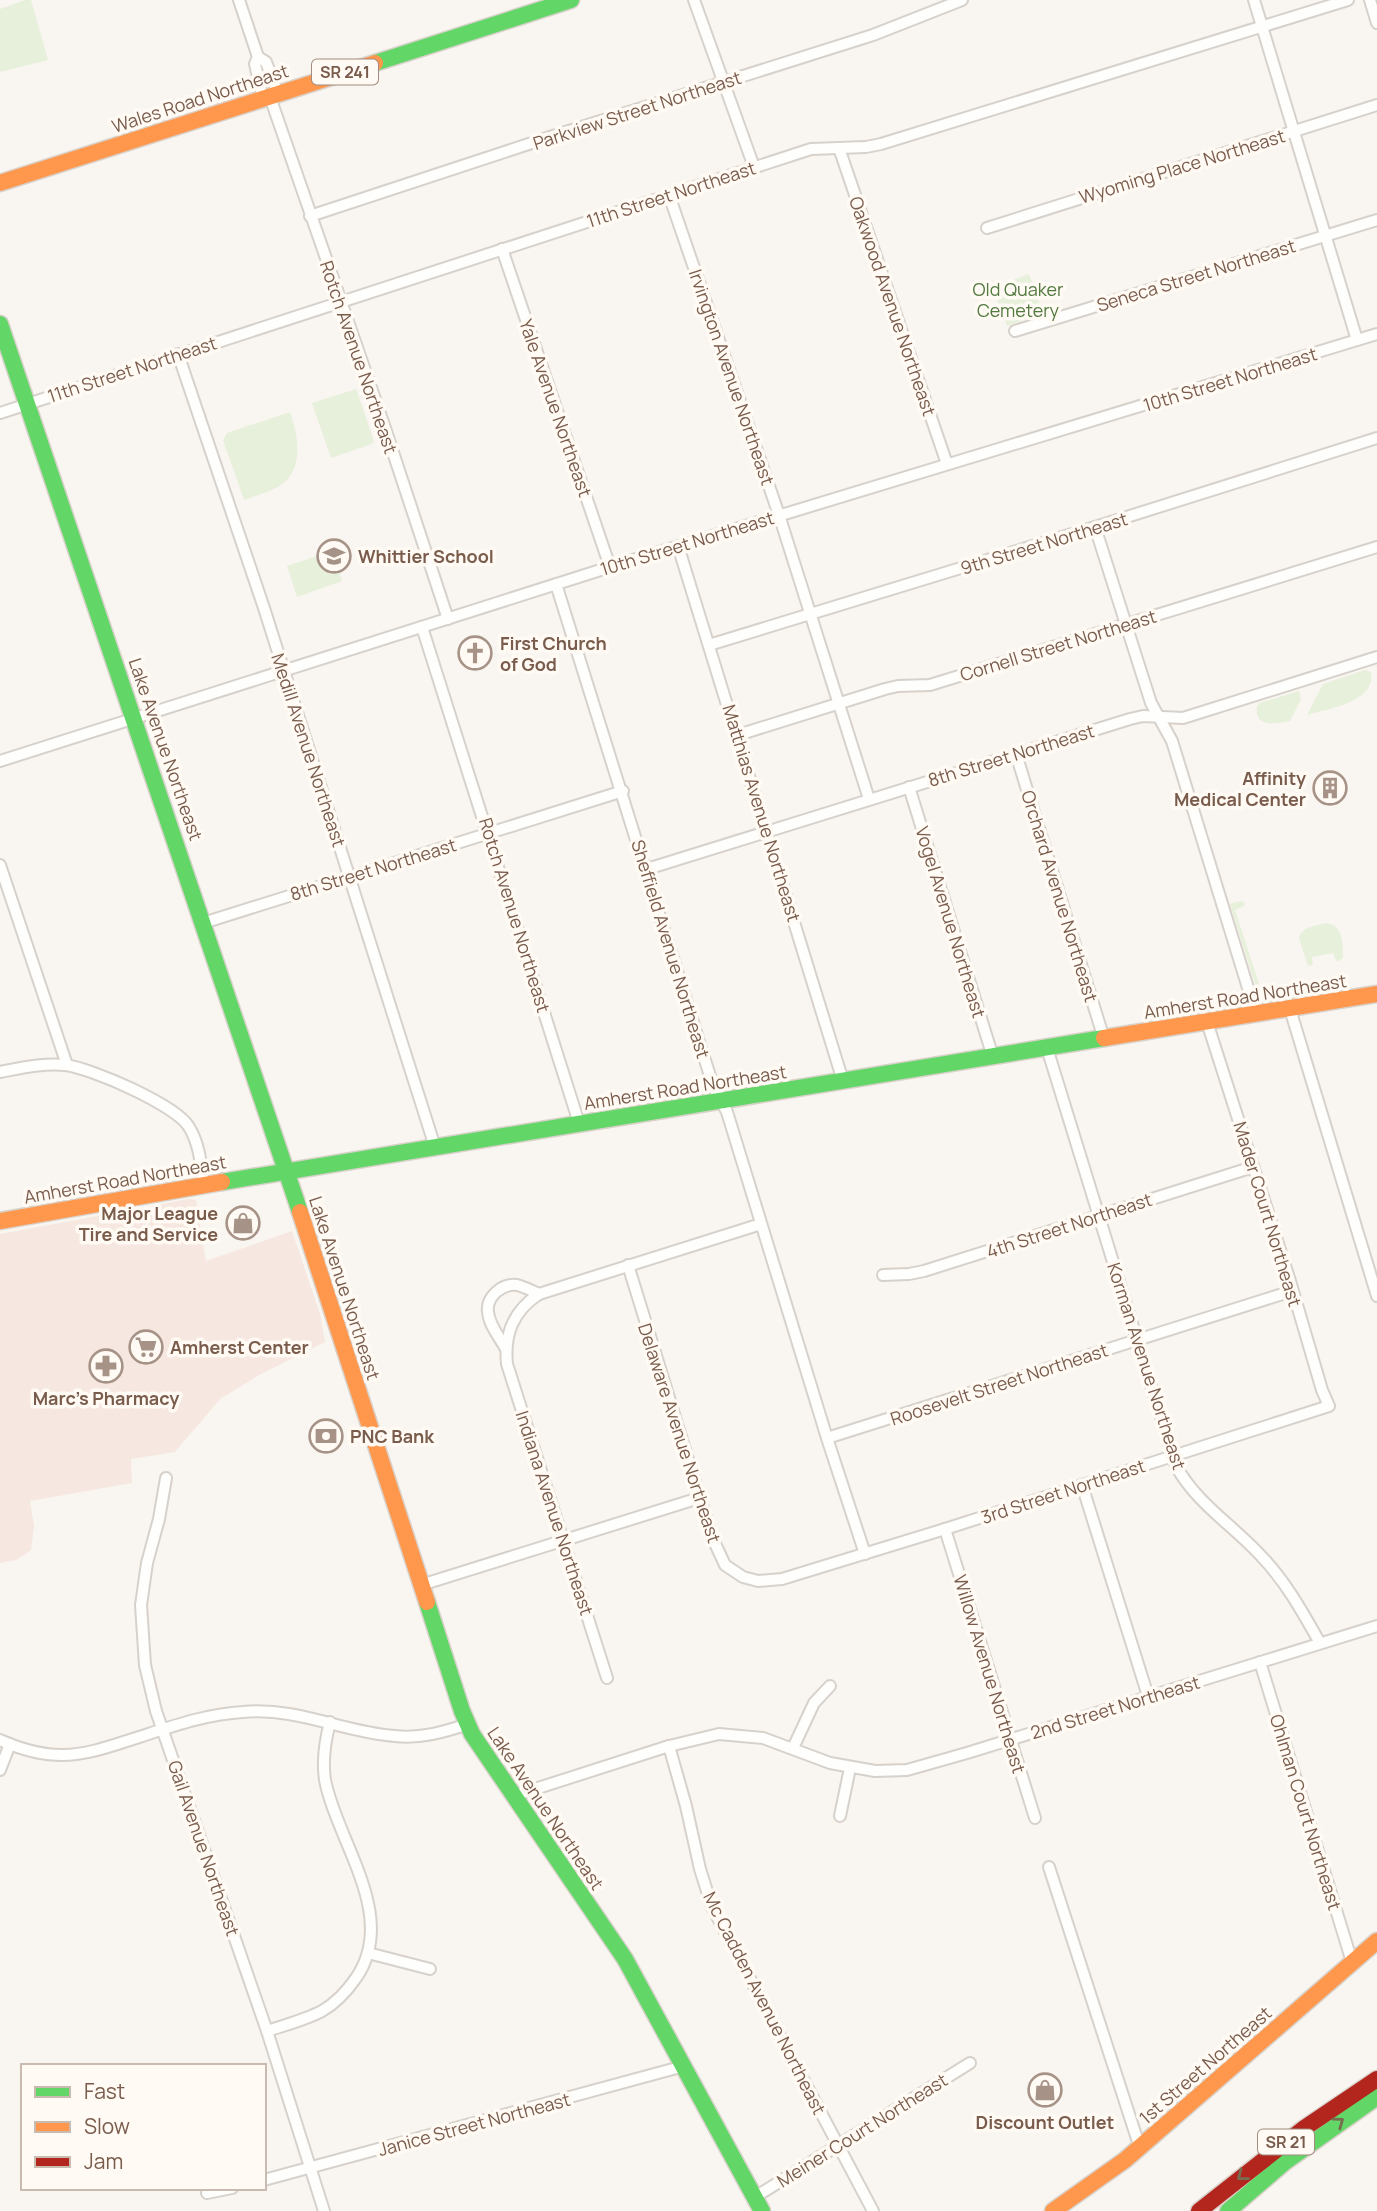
<svg xmlns="http://www.w3.org/2000/svg" width="1377" height="2211" font-family="Manrope,sans-serif">
<style>
.commercial{fill:#f6e8e1}
.green{fill:#e7f0db}
.lines{fill:none;stroke-linecap:round;stroke-linejoin:round}
.street-casing{stroke:#d7d1cb;stroke-width:14}
.fast-casing{stroke:#d9d2cb;stroke-width:19}
.slow-casing{stroke:#d9d2cb;stroke-width:19}
.jam-casing{stroke:#d9d2cb;stroke-width:19}
.street{stroke:#fefefd;stroke-width:10}
.fast{stroke:#63d668;stroke-width:16}
.slow{stroke:#ff974d;stroke-width:16}
.jam{stroke:#b3261e;stroke-width:16}
.oneway{stroke:#776e51}
.labels{text-anchor:middle;dominant-baseline:central;stroke-width:7;stroke-linejoin:round;paint-order:stroke}
.shield{fill:#fffaf3;stroke:#a28b7f;stroke-width:2}
.shield-label{font-size:16px;font-weight:bold;fill:#7a5c4d}
.street-label{font-size:18px;fill:#7a5c4d;stroke:#fffaf3}
.park-label{font-size:18px;fill:#537a41;stroke:#fffaf3}
.poi-label{font-size:18px;font-weight:bold;fill:#7a5c4d;stroke:#fffaf3;text-anchor:start}
</style>
<rect width="100%" height="100%" fill="#f9f5f0"/>
<path class="commercial" d="M189 1199 196 1200 206 1261 292 1231 320 1314 325 1342 261 1374 220 1399 175 1452 131 1459 132 1483 30 1501 34 1526 31 1550 16 1560 0 1563V1234Z"/>
<g class="green">
<path d="M25 0H31L48 60 0 72V9Z"/>
<path d="M1029 274 1043 313 1007 326 993 287Z"/>
<path d="M356 389 374 441 372 444 331 458 312 403Z"/>
<path d="M290 412C299 438 305 473 276 488 266 493 254 496 244 500L223 440 227 433Z"/>
<path d="M332 551 342 581 297 597 287 566Z"/>
<path d="M1365 670 1371 672C1377 702 1327 709 1307 715L1323 684Z"/>
<path d="M1299 691 1301 699 1290 721C1275 724 1254 728 1257 706L1260 703Z"/>
<path d="M1241 901 1245 903 1244 906 1235 910 1262 993 1293 990 1292 982 1296 979 1300 982 1303 992 1301 997 1261 1003 1230 904Z"/>
<path d="M1325 923C1343 924 1343 943 1343 958L1337 962 1333 953 1312 957 1313 965 1308 966 1299 938C1301 927 1316 926 1325 923Z"/>
</g>
<g class="lines">
<defs>
<g id="street">
<path d="M239 0 258 57 255 64 263 99"/>
<path d="M694 0 754 167"/>
<path d="M1254 0 1357 340"/>
<path d="M1370 0 1377 23"/>
<path d="M258 57 266 62 278 94"/>
<path d="M270 97 386 431 448 619"/>
<path d="M839 148 947 464"/>
<path d="M669 195 779 515 869 799"/>
<path d="M310 216 550 137 873 35 962 0"/>
<path d="M987 228 1377 105"/>
<path d="M502 249 610 567"/>
<path d="M1015 331 1377 220"/>
<path d="M178 354 264 608 435 1147"/>
<path d="M0 413 811 149 866 147 881 144 1348 0"/>
<path d="M1095 527 1151 703 1172 741 1256 1014"/>
<path d="M678 546 843 1081"/>
<path d="M556 584 702 1051 714 1088 727 1112 827 1438 865 1554"/>
<path d="M422 627 579 1123"/>
<path d="M709 645 1095 527 1377 438"/>
<path d="M738 735 885 689 898 686 930 685 1377 547"/>
<path d="M1016 754 1104 1039"/>
<path d="M0 761 610 567 1377 334"/>
<path d="M909 787 993 1057"/>
<path d="M0 865 67 1065"/>
<path d="M647 869 1130 719 1143 716 1183 718 1377 657"/>
<path d="M203 923 623 791"/>
<path d="M1290 1009 1377 1296"/>
<path d="M1047 1048 1176 1466C1197 1504 1234 1526 1262 1557 1286 1582 1303 1613 1320 1643"/>
<path d="M0 1072C21 1068 43 1063 65 1065 91 1068 176 1105 189 1127 200 1145 201 1166 204 1185"/>
<path d="M628 1265 712 1537 725 1565 743 1577 758 1581 782 1579 945 1529 1329 1406 1322 1390 1290 1281 1207 1022"/>
<path d="M883 1275 909 1274 924 1271 1253 1167"/>
<path d="M539 1294C513 1311 504 1334 507 1364L607 1678"/>
<path d="M506 1349C500 1338 489 1325 488 1312 486 1297 502 1283 517 1285 525 1287 532 1291 539 1294L761 1224"/>
<path d="M827 1438 1292 1291"/>
<path d="M166 1478 159 1519 147 1563 141 1605 145 1665 156 1711 267 2031 324 2211"/>
<path d="M1082 1485 1148 1696"/>
<path d="M945 1529 1035 1818"/>
<path d="M421 1585 699 1498"/>
<path d="M1260 1662 1352 1962"/>
<path d="M0 1740C20 1749 40 1755 62 1755 88 1755 114 1745 139 1737 173 1726 207 1714 243 1712 299 1707 341 1732 395 1736 420 1739 444 1732 468 1724"/>
<path d="M669 1746 686 1806 700 1869 712 1907 873 2211"/>
<path d="M793 1748 814 1703 830 1686"/>
<path d="M0 1770 10 1744"/>
<path d="M513 1796 669 1746 719 1734 763 1738 830 1763 875 1771 907 1770 967 1753 1377 1626"/>
<path d="M840 1816 850 1768"/>
<path d="M1049 1867 1140 2148"/>
<path d="M368 1953 430 1969"/>
<path d="M267 2031C285 2025 305 2020 322 2011 336 2003 347 1991 356 1978 399 1916 337 1842 325 1780 322 1760 325 1741 330 1722"/>
<path d="M264 2180 684 2066"/>
<path d="M207 2193 232 2188"/>
<path d="M755 2197 970 2063"/>
</g>
<g id="fast">
<path d="M375 63 571 0"/>
<path d="M0 324 300 1212"/>
<path d="M222 1182 1104 1038"/>
<path d="M427 1602 462 1711 472 1734 625 1959 762 2211"/>
<path d="M1228 2211 1285 2162 1377 2097"/>
</g>
<g id="slow">
<path d="M0 183 375 63"/>
<path d="M1104 1038 1377 994"/>
<path d="M300 1212 427 1602"/>
<path d="M0 1221 222 1182"/>
<path d="M1053 2211 1125 2160 1377 1941"/>
</g>
<path id="jam" d="M1199 2211 1303 2129 1377 2079"/>
</defs>
<use href="#street" class="street-casing"/>
<use href="#fast" class="fast-casing"/>
<use href="#slow" class="slow-casing"/>
<use href="#jam" class="jam-casing"/>
<use href="#street" class="street"/>
<use href="#fast" class="fast"/>
<use href="#slow" class="slow"/>
<use href="#jam" class="jam"/>
</g>
<defs><path id="oneway-chevron" d="M-2-3.5L2.5 0L-2 3.5" fill="none" stroke-width="1.6" stroke-linecap="round" stroke-linejoin="round" transform="scale(1.75)"/></defs>
<g class="oneway">
<use href="#oneway-chevron" transform="translate(1339 2122) rotate(-36)"/>
<use href="#oneway-chevron" transform="translate(1242 2176) rotate(142)"/>
</g>
<defs>
<symbol id="school-ring" viewBox="-11 -11 22 22"><circle r="9.5" fill="#fffaf3" stroke="#a69286" stroke-width="1.5"/><path d="M0-5L7-2L0 1L-7-2ZM-4 1L0 2.5L4 1V4Q0 6-4 4Z" fill="#a69286"/></symbol>
<symbol id="church-ring" viewBox="-11 -11 22 22"><circle r="9.5" fill="#fffaf3" stroke="#a69286" stroke-width="1.5"/><path d="M-1.2-6h2.4v3.5h3.3v2.4h-3.3V6h-2.4V-.1h-3.3v-2.4h3.3Z" fill="#a69286"/></symbol>
<symbol id="building-ring" viewBox="-11 -11 22 22"><circle r="9.5" fill="#fffaf3" stroke="#a69286" stroke-width="1.5"/><path d="M-4-6H4V6H1V3H-1V6H-4ZM-2.5-4.3h1.7v1.8h-1.7ZM.8-4.3h1.7v1.8H.8ZM-2.5-1h1.7V.8h-1.7ZM.8-1h1.7V.8H.8Z" fill="#a69286"/></symbol>
<symbol id="shop-ring" viewBox="-11 -11 22 22"><circle r="9.5" fill="#fffaf3" stroke="#a69286" stroke-width="1.5"/><path d="M-5-2.5h2.3a2.7 3.5 0 0 1 5.4 0H5L5.5 6h-11ZM-1.5-2.5h3a1.5 2.3 0 0 0-3 0Z" fill="#a69286"/></symbol>
<symbol id="supermarket-ring" viewBox="-11 -11 22 22"><circle r="9.5" fill="#fffaf3" stroke="#a69286" stroke-width="1.5"/><path d="M-6-5.5h2.5l.6 2H6L4.5 2H-2.5L-4.4-4H-6ZM-1.5 3.2a1.3 1.3 0 1 0 .1 0ZM3 3.2a1.3 1.3 0 1 0 .1 0Z" fill="#a69286"/></symbol>
<symbol id="pharmacy-ring" viewBox="-11 -11 22 22"><circle r="9.5" fill="#fffaf3" stroke="#a69286" stroke-width="1.5"/><path d="M-2-6h4v4h4v4h-4v4h-4v-4h-4v-4h4Z" fill="#a69286"/></symbol>
<symbol id="bank-ring" viewBox="-11 -11 22 22"><circle r="9.5" fill="#fffaf3" stroke="#a69286" stroke-width="1.5"/><path d="M-6-4H6V4H-6ZM0-2.3a2.3 2.3 0 1 0 0 4.6a2.3 2.3 0 1 0 0-4.6Z" fill="#a69286"/></symbol>
</defs>
<g fill-rule="evenodd">
<use href="#school-ring" x="315" y="537" width="38" height="38"/>
<use href="#church-ring" x="456" y="634" width="38" height="38"/>
<use href="#building-ring" x="1311" y="769" width="38" height="38"/>
<use href="#shop-ring" x="224" y="1204" width="38" height="38"/>
<use href="#supermarket-ring" x="127" y="1328" width="38" height="38"/>
<use href="#pharmacy-ring" x="87" y="1347" width="38" height="38"/>
<use href="#bank-ring" x="307" y="1417" width="38" height="38"/>
<use href="#shop-ring" x="1026" y="2071" width="38" height="38"/>
</g>
<g class="labels">
<g class="shield">
<rect x="312" y="59.5" width="66" height="25" rx="5"/>
<rect x="1258" y="2129.5" width="56" height="25" rx="5"/>
</g>
<g class="shield-label">
<text x="345" y="72">SR 241</text>
<text x="1286" y="2142">SR 21</text>
</g>
<g class="street-label">
<text transform="translate(200 98) rotate(-18)">Wales Road Northeast</text>
<text transform="translate(637 110) rotate(-18)">Parkview Street Northeast</text>
<text transform="translate(1182 166) rotate(-17)">Wyoming Place Northeast</text>
<text transform="translate(671 194) rotate(-18)">11th Street Northeast</text>
<text transform="translate(1196 275) rotate(-17)">Seneca Street Northeast</text>
<text transform="translate(893 306) rotate(71)">Oakwood Avenue Northeast</text>
<text transform="translate(359 357) rotate(71)">Rotch Avenue Northeast</text>
<text transform="translate(132 369) rotate(-18)">11th Street Northeast</text>
<text transform="translate(732 377) rotate(71)">Irvington Avenue Northeast</text>
<text transform="translate(1230 379) rotate(-17)">10th Street Northeast</text>
<text transform="translate(556 408) rotate(71)">Yale Avenue Northeast</text>
<text transform="translate(687 543) rotate(-17)">10th Street Northeast</text>
<text transform="translate(1044 543) rotate(-17)">9th Street Northeast</text>
<text transform="translate(1058 645) rotate(-17)">Cornell Street Northeast</text>
<text transform="translate(166 749) rotate(71)">Lake Avenue Northeast</text>
<text transform="translate(309 750) rotate(72)">Medill Avenue Northeast</text>
<text transform="translate(1011 755) rotate(-17)">8th Street Northeast</text>
<text transform="translate(762 813) rotate(73)">Matthias Avenue Northeast</text>
<text transform="translate(373 869) rotate(-17)">8th Street Northeast</text>
<text transform="translate(1060 896) rotate(73)">Orchard Avenue Northeast</text>
<text transform="translate(515 915) rotate(73)">Rotch Avenue Northeast</text>
<text transform="translate(951 922) rotate(73)">Vogel Avenue Northeast</text>
<text transform="translate(671 949) rotate(73)">Sheffield Avenue Northeast</text>
<text transform="translate(1245 996) rotate(-9)">Amherst Road Northeast</text>
<text transform="translate(685 1087) rotate(-9)">Amherst Road Northeast</text>
<text transform="translate(125 1179) rotate(-10)">Amherst Road Northeast</text>
<text transform="translate(1268 1214) rotate(73)">Mader Court Northeast</text>
<text transform="translate(1069 1225) rotate(-18)">4th Street Northeast</text>
<text transform="translate(345 1288) rotate(72)">Lake Avenue Northeast</text>
<text transform="translate(1147 1366) rotate(72)">Korman Avenue Northeast</text>
<text transform="translate(999 1384) rotate(-18)">Roosevelt Street Northeast</text>
<text transform="translate(680 1433) rotate(72)">Delaware Avenue Northeast</text>
<text transform="translate(1063 1491) rotate(-18)">3rd Street Northeast</text>
<text transform="translate(555 1513) rotate(72)">Indiana Avenue Northeast</text>
<text transform="translate(990 1674) rotate(73)">Willow Avenue Northeast</text>
<text transform="translate(1115 1707) rotate(-17)">2nd Street Northeast</text>
<text transform="translate(546 1808) rotate(56)">Lake Avenue Northeast</text>
<text transform="translate(1306 1812) rotate(73)">Ohlman Court Northeast</text>
<text transform="translate(204 1848) rotate(71)">Gail Avenue Northeast</text>
<text transform="translate(765 2003) rotate(63)">Mc Cadden Avenue Northeast</text>
<text transform="translate(1205 2065) rotate(-41)">1st Street Northeast</text>
<text transform="translate(474 2124) rotate(-15)">Janice Street Northeast</text>
<text transform="translate(862 2130) rotate(-32)">Meiner Court Northeast</text>
</g>
<g class="park-label">
<text x="1018" y="289">Old Quaker<tspan x="1018" dy="21">Cemetery</tspan></text>
</g>
<g class="poi-label">
<text x="358" y="556">Whittier School</text>
<text x="500" y="643">First Church<tspan x="500" dy="21">of God</tspan></text>
<text x="1306" y="778" text-anchor="end">Affinity<tspan x="1306" dy="21">Medical Center</tspan></text>
<text x="218" y="1213" text-anchor="end">Major League<tspan x="218" dy="21">Tire and Service</tspan></text>
<text x="170" y="1347">Amherst Center</text>
<text x="106" y="1398" text-anchor="middle">Marc's Pharmacy</text>
<text x="350" y="1436">PNC Bank</text>
<text x="1045" y="2122" text-anchor="middle">Discount Outlet</text>
</g>
</g>
<rect x="21" y="2064" width="245" height="126" fill="#fffaf3" stroke="#cabbb1" stroke-width="2"/>
<rect x="35" y="2087" width="35" height="10" fill="#63d668" stroke="#cabbb1" stroke-width="2"/>
<text x="84" y="2099" font-size="21" fill="#7a5c4d">Fast</text>
<rect x="35" y="2122" width="35" height="10" fill="#ff974d" stroke="#cabbb1" stroke-width="2"/>
<text x="84" y="2134" font-size="21" fill="#7a5c4d">Slow</text>
<rect x="35" y="2157" width="35" height="10" fill="#b3261e" stroke="#cabbb1" stroke-width="2"/>
<text x="84" y="2169" font-size="21" fill="#7a5c4d">Jam</text>
</svg>
